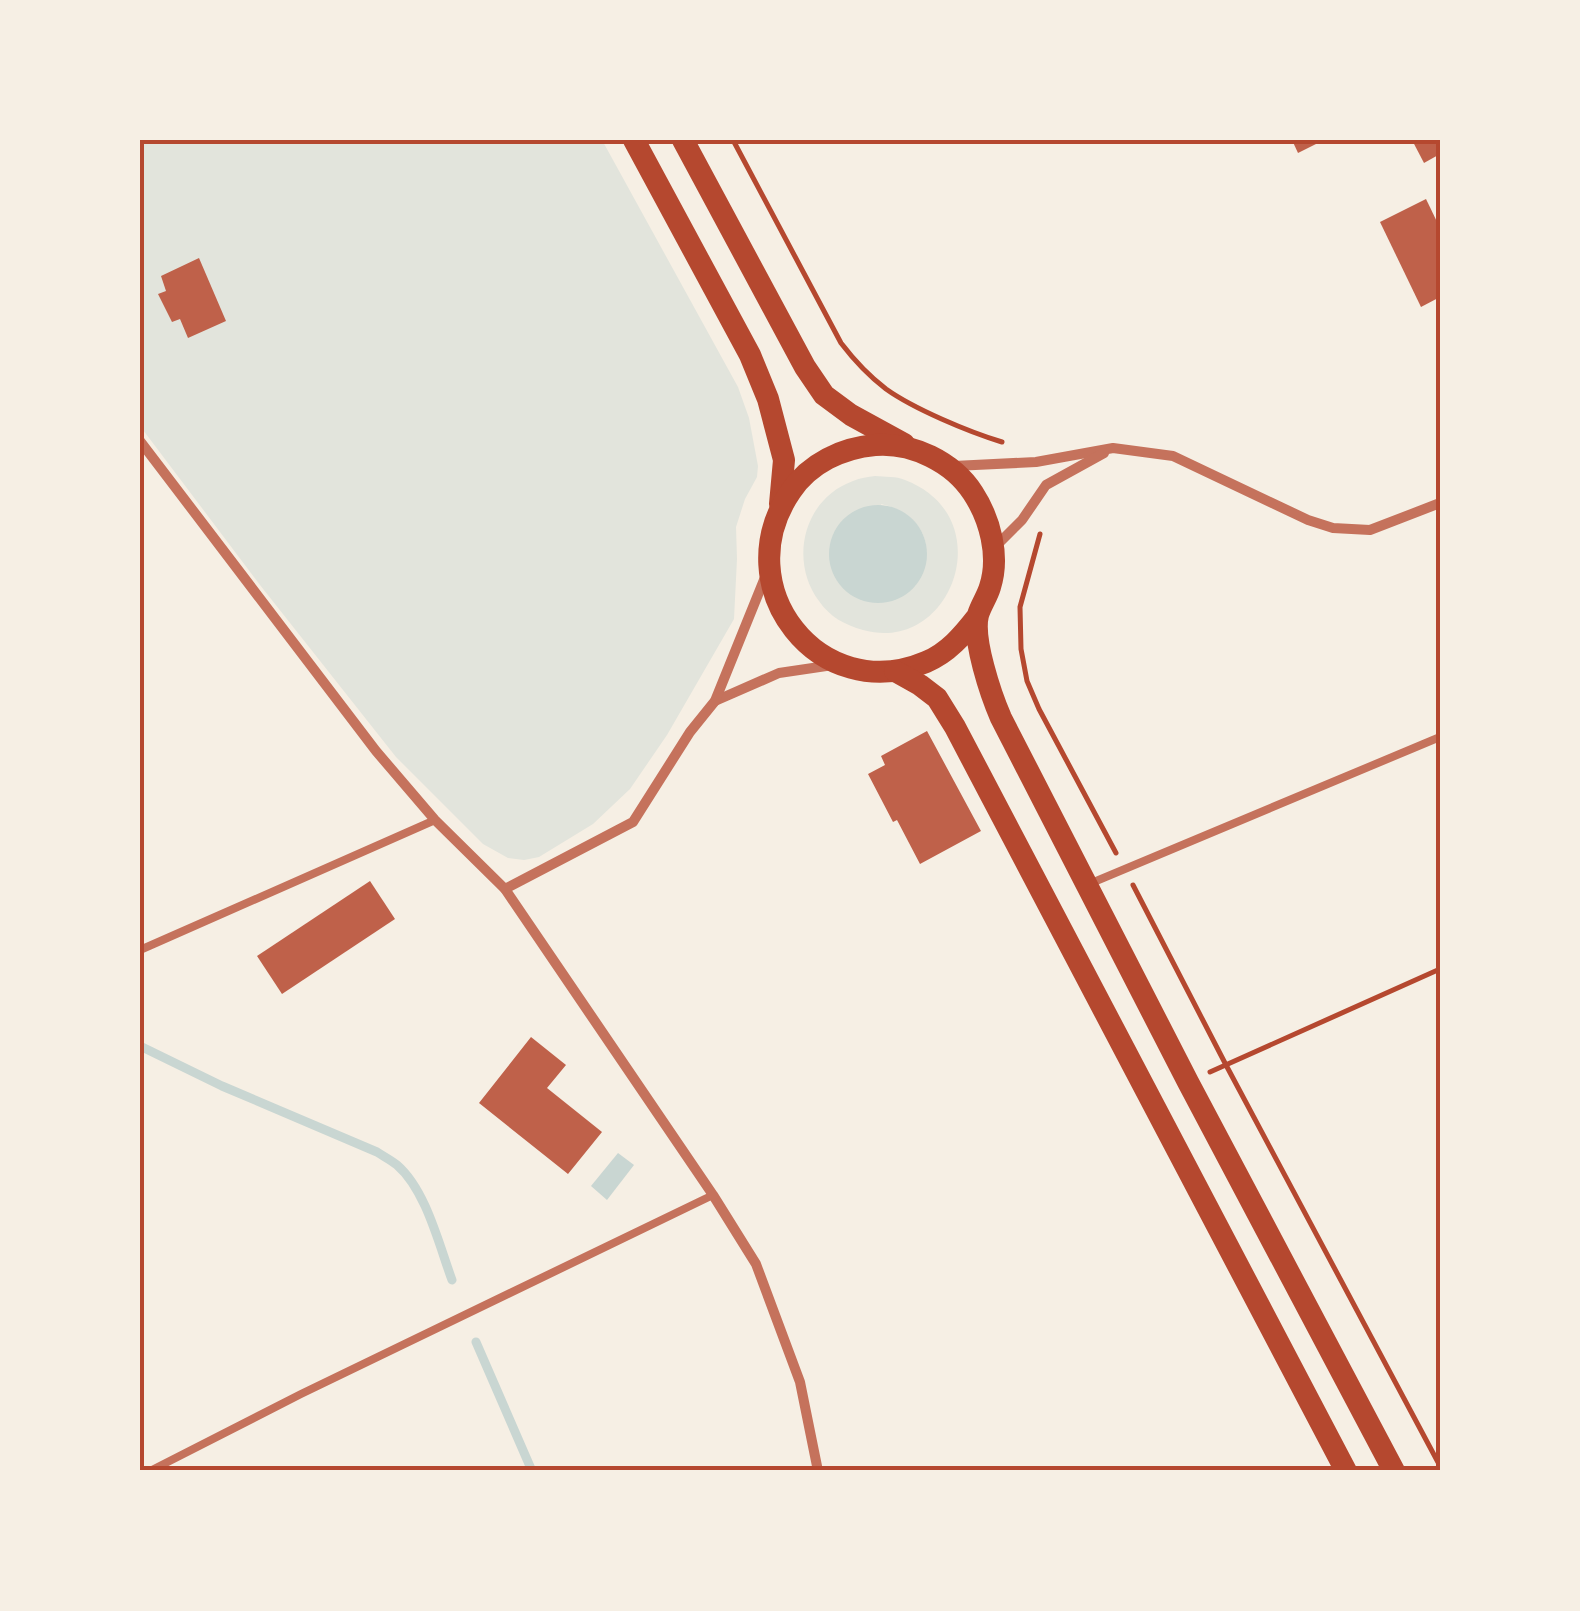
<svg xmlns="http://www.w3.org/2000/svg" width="1580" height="1611" font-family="Commissioner,sans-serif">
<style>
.green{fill:#e2e4dc;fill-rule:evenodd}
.water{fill:#c9d6d2}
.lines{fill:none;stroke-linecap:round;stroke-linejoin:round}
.stream{stroke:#c9d6d2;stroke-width:9}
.building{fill:#bf614a}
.path{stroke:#b5482f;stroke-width:5}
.service{stroke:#c5725c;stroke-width:8}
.minor{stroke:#c5725c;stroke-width:10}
.primary{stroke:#b5482f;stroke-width:22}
.neatline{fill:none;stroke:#b5482f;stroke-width:4}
</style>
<rect width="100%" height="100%" fill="#f6efe4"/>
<g class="green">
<path d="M140 140H602L738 387 749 418 758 466 757 477 745 499 736 527 737 559 734 619 667 735 630 789 593 824 539 857 524 860 508 858 483 844 396 757 260 585 140 426Z"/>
<path d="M875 476C885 477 896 476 905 480 1002 517 952 655 863 630 845 625 830 617 819 601 789 561 803 499 853 481 860 478 868 477 875 476ZM881 504C924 514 939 549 915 586Z"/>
</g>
<g class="water">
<circle cx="878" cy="554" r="49"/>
<path d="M618 1153 634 1165 607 1200 591 1186Z"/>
</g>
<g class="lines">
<g class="stream">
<path d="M140 1046 222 1086 377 1152C383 1156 391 1160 397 1165 426 1190 439 1245 452 1280"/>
<path d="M476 1342 532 1471"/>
</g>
</g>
<g class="building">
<path d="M1292 140H1324L1298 153Z"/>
<path d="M1412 140H1440V154L1424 163Z"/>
<path d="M1426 199 1440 228V297L1421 307 1380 222Z"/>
<path d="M199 258 226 321 188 338 180 319 172 322 158 294 166 291 161 276Z"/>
<path d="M927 731 981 831 920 864 897 820 893 822 868 774 885 765 881 756Z"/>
<path d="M370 881 395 919 282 994 257 956Z"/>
<path d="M531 1037 566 1065 547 1088 602 1132 568 1174 479 1103Z"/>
</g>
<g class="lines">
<g class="path">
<path d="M733 140 841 343C854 360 869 376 886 389 914 409 969 432 1002 442"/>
<path d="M1040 534 1020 607 1021 649 1027 681 1039 709 1116 853"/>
<path d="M1133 885 1226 1065 1440 1466"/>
<path d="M1210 1072 1440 969"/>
</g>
<g class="service">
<path d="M1089 884 1440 737"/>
<path d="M140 950 435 820"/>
<path d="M150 1471 301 1394 713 1195"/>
</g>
<g class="minor">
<path d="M140 441 376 751 435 820 505 889 713 1195 756 1264 800 1382 818 1471"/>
<path d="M954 466 1036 462 1113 448 1173 456 1308 520 1333 528 1370 530 1440 503"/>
<path d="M994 548 1022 520 1046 485 1104 453"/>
<path d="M715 701 779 673 833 665"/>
<path d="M505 889 633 822 690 732 715 701 766 575"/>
</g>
<g class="primary">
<path d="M634 140 750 355 768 399 784 460 780 504"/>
<path d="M683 140 805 367 824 395 851 415 904 444"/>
<path d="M977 617C963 635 948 653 926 662 820 707 725 587 791 491 810 463 842 448 875 445 912 442 953 462 973 493 990 519 1000 556 990 587 987 597 981 605 978 615 972 639 991 695 1001 718L1188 1082 1394 1471"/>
<path d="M895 671 920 685 937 698 955 727 1346 1471"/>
</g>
</g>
<rect width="1580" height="1611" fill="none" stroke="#f6efe4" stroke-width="285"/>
<rect x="142" y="142" width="1296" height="1326" class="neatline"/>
</svg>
